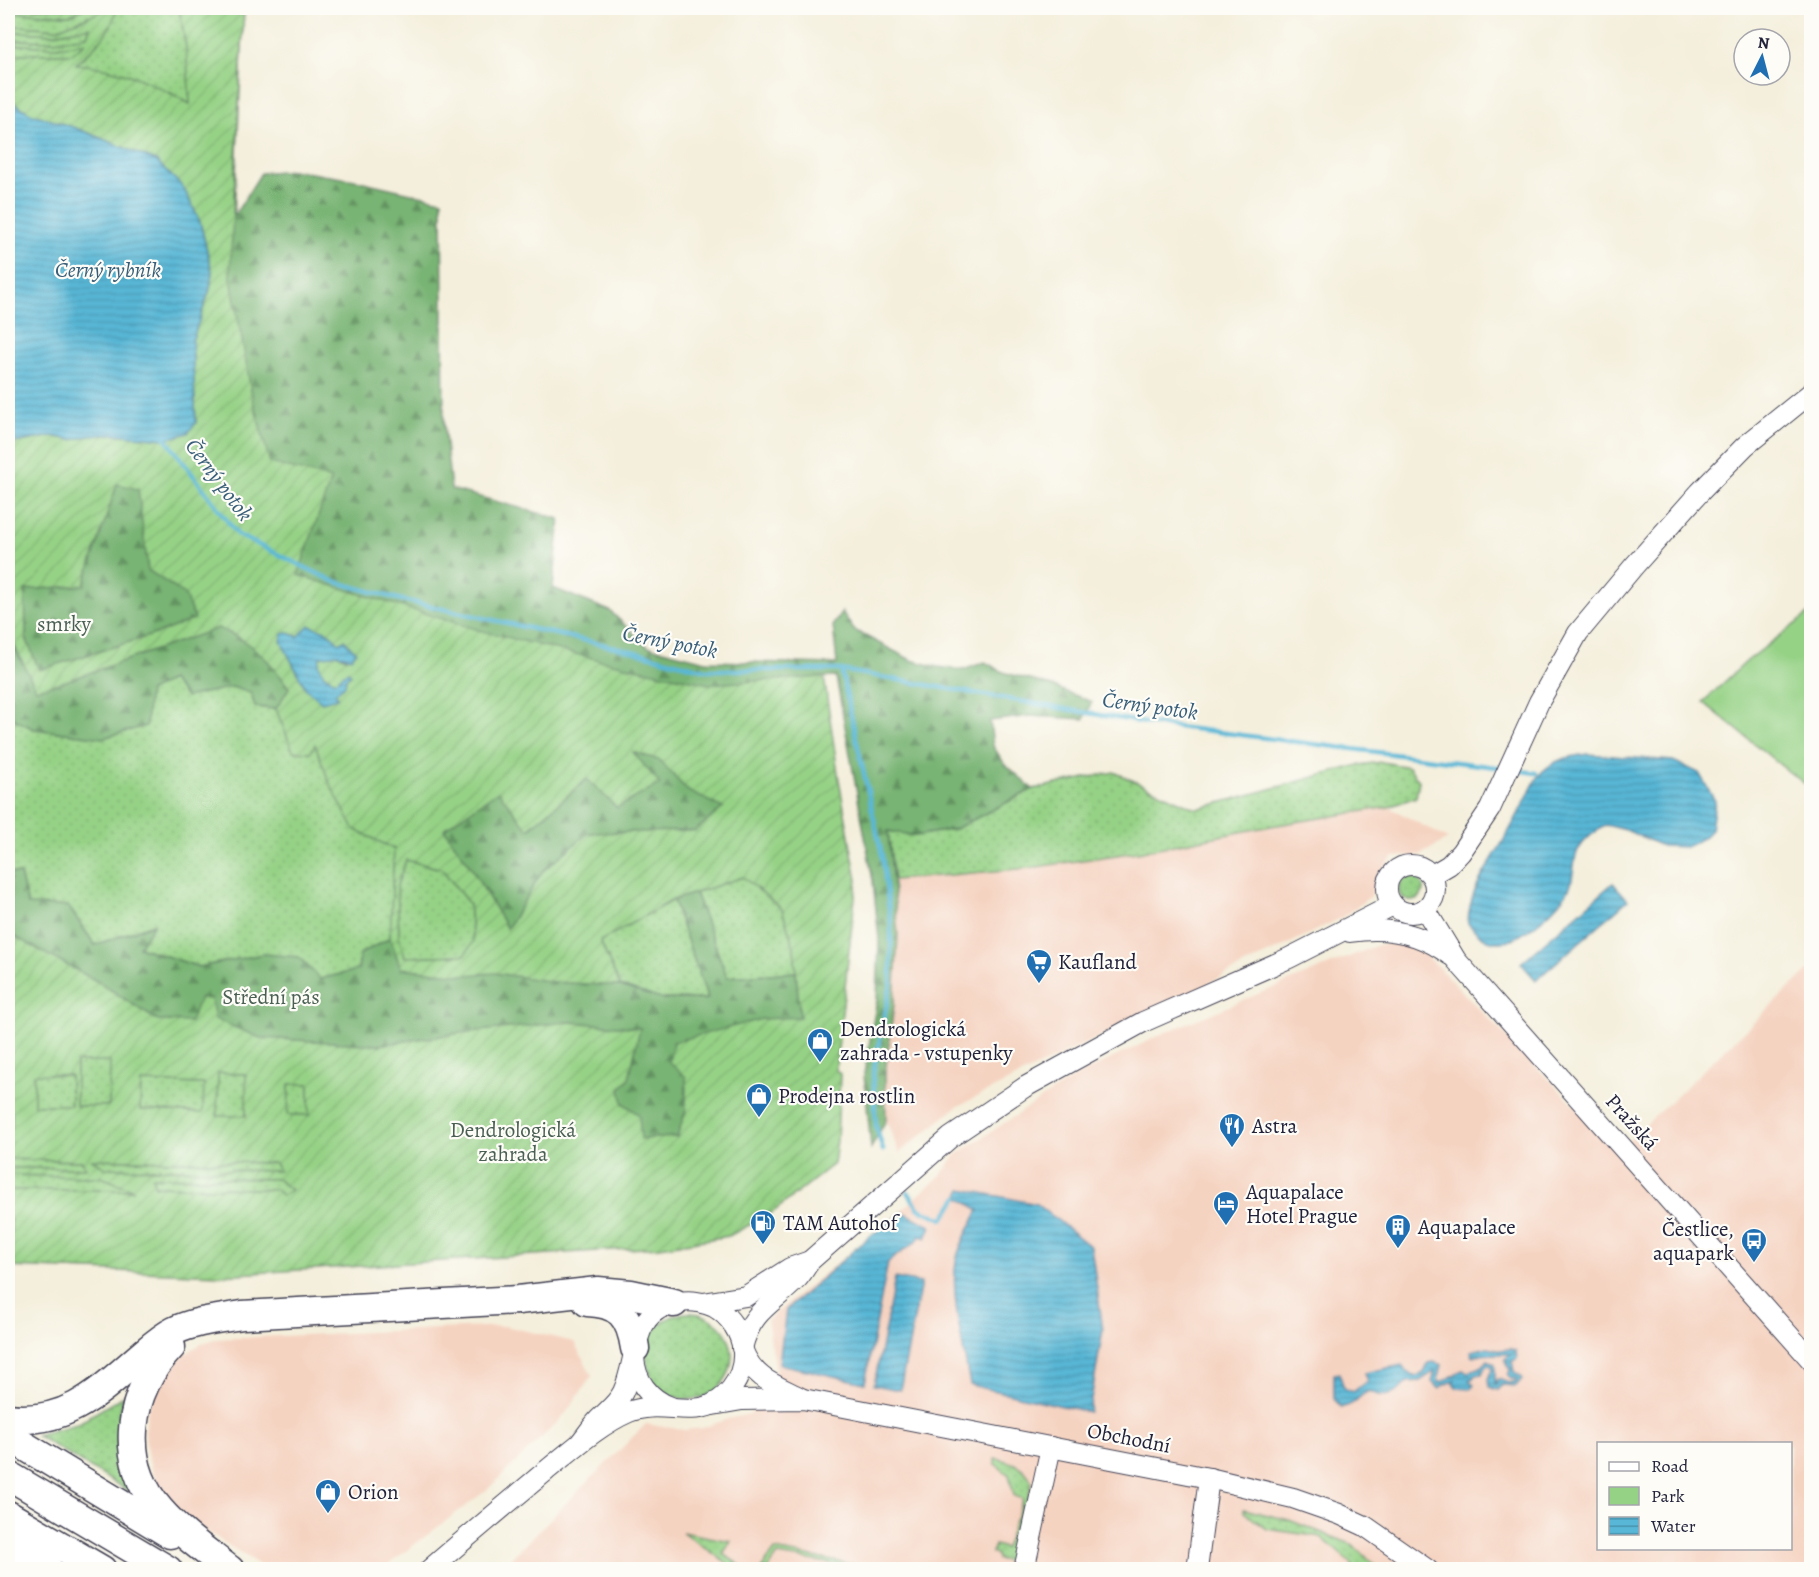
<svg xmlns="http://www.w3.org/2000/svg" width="1819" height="1577" font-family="Alegreya,serif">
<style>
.built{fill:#f5d3c1;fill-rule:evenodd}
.grass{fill:url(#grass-dots);stroke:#5c7a60;stroke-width:1.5}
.forest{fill:url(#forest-firs);stroke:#4d6b57;stroke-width:1.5}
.park{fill:#96d286;stroke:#5c7a60;stroke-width:1.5}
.garden{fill:url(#garden-furrows);stroke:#5c7a60;stroke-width:1.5;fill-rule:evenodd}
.water{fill:url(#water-rules);stroke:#3d6c88;stroke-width:1.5}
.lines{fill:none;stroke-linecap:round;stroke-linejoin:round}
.stream{stroke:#58b7d6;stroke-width:4.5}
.minor-casing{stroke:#424153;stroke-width:22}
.highway-casing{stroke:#424153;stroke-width:31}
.minor{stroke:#fff;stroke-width:20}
.highway{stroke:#fff;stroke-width:28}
.labels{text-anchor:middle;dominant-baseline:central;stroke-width:4.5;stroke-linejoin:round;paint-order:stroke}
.park-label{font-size:21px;fill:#4b6055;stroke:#fdfcf7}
.poi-label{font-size:21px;fill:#22223b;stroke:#fdfcf7;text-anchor:start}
.street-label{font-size:21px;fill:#22223b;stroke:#fdfcf7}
.water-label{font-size:22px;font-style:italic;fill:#385e79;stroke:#fdfcf7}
</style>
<defs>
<pattern id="grass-dots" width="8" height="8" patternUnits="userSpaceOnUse" patternTransform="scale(1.5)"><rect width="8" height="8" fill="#96d286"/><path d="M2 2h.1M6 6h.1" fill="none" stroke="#81b475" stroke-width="1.8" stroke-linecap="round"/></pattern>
<pattern id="forest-firs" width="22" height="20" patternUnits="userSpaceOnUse" patternTransform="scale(1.5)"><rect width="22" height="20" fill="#78b473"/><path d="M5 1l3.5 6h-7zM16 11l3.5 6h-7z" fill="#629260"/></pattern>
<pattern id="garden-furrows" width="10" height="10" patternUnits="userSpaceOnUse" patternTransform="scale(1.5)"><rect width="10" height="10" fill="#96d286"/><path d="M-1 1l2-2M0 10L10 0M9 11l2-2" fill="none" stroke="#81b475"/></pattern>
<pattern id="water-rules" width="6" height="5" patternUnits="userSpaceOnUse" patternTransform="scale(1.5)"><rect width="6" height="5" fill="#58b7d6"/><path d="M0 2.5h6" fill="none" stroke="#4894af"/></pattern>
</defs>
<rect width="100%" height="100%" fill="#fdfcf7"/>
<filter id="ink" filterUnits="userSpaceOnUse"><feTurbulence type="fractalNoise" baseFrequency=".0167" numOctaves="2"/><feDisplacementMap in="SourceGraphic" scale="12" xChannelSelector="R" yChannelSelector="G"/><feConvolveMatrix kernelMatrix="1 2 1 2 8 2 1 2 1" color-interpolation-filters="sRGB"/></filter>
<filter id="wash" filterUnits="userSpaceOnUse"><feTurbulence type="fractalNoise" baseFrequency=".008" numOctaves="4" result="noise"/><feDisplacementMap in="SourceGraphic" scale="24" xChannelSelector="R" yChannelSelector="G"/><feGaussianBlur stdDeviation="1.35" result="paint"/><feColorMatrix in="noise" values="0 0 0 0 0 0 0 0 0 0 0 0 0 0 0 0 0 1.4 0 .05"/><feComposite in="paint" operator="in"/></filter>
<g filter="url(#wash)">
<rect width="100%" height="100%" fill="#f4efdc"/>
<g class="built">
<path d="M1389 807 1448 839 1420 855 1393 857 1378 873 1371 896 1341 918 958 1106 899 1153 886 1120 885 1074 894 1005 898 934 894 880 1030 868Z"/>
<path d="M1412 941 1619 1150 1811 968V1569L499 1570 646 1424 685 1430 703 1428 728 1419 750 1414 776 1371 767 1320 901 1211 940 1176 956 1155 1075 1077 1164 1033 1378 945ZM1598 1444H1790V1548H1598Z"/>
<path d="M505 1326 574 1342 592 1376 563 1417 488 1489 382 1569H266L194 1523 178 1509 164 1493 153 1474 147 1453 145 1431 148 1409 168 1370 183 1355 203 1343 216 1339Z"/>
</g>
<g class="grass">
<path d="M85 8H104L103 11 56 29 8 25V12L70 15Z"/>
<path d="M117 8H179L186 47 191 105 171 93 76 64C95 48 110 32 117 8Z"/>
<path d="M90 27 87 36 55 41 8 40V31L52 34Z"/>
<path d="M86 43 72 54H8V44L56 47Z"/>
<path d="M171 680 186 697 232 687 251 693 255 707 276 709 293 751 315 743 330 784 354 829 394 849 390 938 360 954 358 970 320 979 263 954 199 967 139 947 153 924 95 945 68 906H28L20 874 8 873V716L34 729 149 691Z"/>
<path d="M1382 762 1409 767 1419 781 1416 797 1389 807 1271 826 1143 851 1030 868 894 880 888 831 915 836 955 829 1033 789 1114 772 1197 809 1359 765Z"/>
<path d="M406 860 442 869 469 904 473 942 465 955 405 957 399 936 397 885Z"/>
<circle cx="1411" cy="889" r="12"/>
<path d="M743 877 782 909 794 947 796 972 727 977 695 893Z"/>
<path d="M673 900 708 999H661L620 986 600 941Z"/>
<path d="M76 1061 110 1062 109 1106H76Z"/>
<path d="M218 1073 247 1074 246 1117 217 1116Z"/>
<path d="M34 1074 70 1075 71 1105H34Z"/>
<path d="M141 1082 204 1084 203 1113 140 1110Z"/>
<path d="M289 1083 309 1084V1115H288Z"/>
<path d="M8 1159 82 1161 87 1168H8Z"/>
<path d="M91 1159 275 1163 280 1171 105 1168Z"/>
<path d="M8 1175 101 1177 136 1190H8Z"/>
<path d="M152 1177 277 1179 291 1190 282 1196 277 1190 155 1186Z"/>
<circle cx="689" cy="1356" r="43"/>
<path d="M124 1396C113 1432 115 1457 130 1492L36 1435 77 1424Z"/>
<path d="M995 1458C1012 1462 1024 1465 1032 1482L1015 1553 1006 1561 997 1559 996 1554 992 1553 995 1545 1005 1548 1023 1499 1014 1496 1009 1475 995 1464Z"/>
<path d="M1244 1509 1289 1520 1351 1544 1381 1569H1350L1353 1565 1321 1537 1267 1529 1244 1512Z"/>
<path d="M682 1532 731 1541 723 1554 746 1569H736Z"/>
<path d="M775 1550 877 1569H862L778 1555 768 1569H761Z"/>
</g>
<g class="forest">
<path d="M244 8 234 216 261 173 292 170 355 180 442 200 444 425 451 489 560 519 553 588 610 611 647 646 706 661 837 664 833 625 842 612 854 630 911 660 938 667 963 670 985 662 1003 672 1051 686 1092 702 1084 719 1030 716 990 721 993 746 1004 763 1033 789 955 829 915 836 888 831 898 934 894 1005 885 1074 886 1120 871 1148 864 1074 877 1000 879 940 873 881 836 677 809 678 811 702 370 655 173 500 8 444 52 436 194 134Z"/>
<path d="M117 483 139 489 148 570 184 594 195 619 159 633 39 670 26 638 25 590 84 585Z"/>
<path d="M218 628C250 640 270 660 289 688L276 709 255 707 251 693 232 687 186 697 171 680 149 691 146 726 103 738 34 729 8 716V633L22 663 66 681Z"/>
<path d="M631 751 659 760 688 791 724 807 695 831 588 833 542 872 507 929 472 869 444 829 498 790 529 829 587 779Z"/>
<path d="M8 873 20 874 28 905 68 906 95 945 154 924 139 947 199 967 263 954 299 957 320 979 358 970 360 954 390 938 401 968 463 975 495 973 555 982 620 986 661 999H708L673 900 695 893 727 977 796 972 800 1018 762 1019 686 1077V1110L677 1137 640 1139 639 1115 623 1103 620 1089 629 1078 640 1028 569 1022 461 1033 379 1045 260 1038 214 1019 211 999 190 1022 158 1021 100 983 8 933Z"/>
</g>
<path class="park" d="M1811 612V788L1789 772 1703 702 1747 661Z"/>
<g class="garden">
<path d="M8 8H85L70 15 8 12Z"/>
<path d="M104 8H117C110 36 95 45 76 64 123 68 151 82 190 104L186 47 179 8H244L230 273 253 401 270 463 331 479 298 575 482 631 612 663 709 684 824 677 839 780 857 880 836 1066V1070L840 1074 837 1140 834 1164 773 1212 729 1236 660 1247 221 1275 9 1267 11 1220H8V1190H134L101 1177 8 1175V1168H86L82 1161 8 1159V1129H11L12 1113 8 1112V933L100 983 158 1021 190 1022 200 998 211 999 215 1019 260 1038 379 1045 461 1033 569 1022 640 1028 629 1078 620 1089 623 1103 639 1115 641 1139 677 1137 686 1110V1077L669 1062 673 1042 762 1019 800 1017 794 947 782 909 743 877 673 900 600 941 620 986 554 982 495 973 463 975 401 968 390 938 394 849 354 829 330 784 315 744 311 752 293 751 276 709 289 688C270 660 250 640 218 628L66 681 36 689 8 633V444L52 436 72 440 88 436 115 434 166 439 196 423 192 341 210 289 212 271 200 222 183 187 103 139 30 113 8 99V54H72L85 43 56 47 8 44V40L55 41 87 36 90 27 52 34 8 31V25L56 29 103 11ZM117 484 138 489 148 570 184 594 195 619 159 633 39 670 26 638 25 590 84 585ZM287 632 298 637 339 643 346 658 337 654 320 656 318 665 324 675 335 681 351 675 346 678 345 685 336 692 337 698 306 689 281 641ZM633 752 659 760 688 791 723 808 695 831 588 833 542 872 507 929 472 869 444 829 498 791 528 829 587 779 617 808 660 784ZM406 860 442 869 469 904 473 942 465 955 405 957 399 936 397 885ZM76 1062H110L109 1106H76ZM218 1073 246 1074V1116H217ZM34 1074 70 1075 71 1105H34ZM141 1082 204 1084 203 1113 140 1110ZM289 1084H309V1115H288ZM92 1159 275 1163 279 1171 105 1168ZM152 1177 277 1179 291 1190 282 1196 277 1190 155 1186Z"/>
</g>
<g class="water">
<path d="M8 99 30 113 76 128 156 161 183 187 200 222 212 271 210 289 192 341 196 423 188 433 166 439 115 434 88 436 72 440 52 436 8 444Z"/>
<path d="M309 625 328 632 339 643 344 640 356 652 351 658 337 654 320 657 319 665 324 675 335 681 348 671 351 674 346 678 345 685 336 692 337 698 322 702 306 689 281 641 283 634 287 632 298 637Z"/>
<path d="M1588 754 1673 761 1699 773 1715 801 1711 830 1703 838 1686 847 1662 846 1626 830 1606 825C1595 832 1585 838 1578 850 1573 860 1574 875 1570 886 1563 905 1519 943 1499 942 1485 942 1477 933 1468 923 1469 889 1489 866 1505 838 1517 818 1527 796 1538 776 1554 759 1566 757 1588 754Z"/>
<path d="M1613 883 1628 900 1536 980 1521 963Z"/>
<path d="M962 1189 1037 1204 1091 1247 1103 1330 1089 1412 970 1385C964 1349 950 1297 956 1261 960 1242 971 1226 979 1210L958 1197Z"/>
<path d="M903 1212 931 1226 926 1238 920 1236 917 1241 888 1262 865 1383 779 1364 786 1310 870 1236Z"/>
<path d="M895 1278 921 1283 900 1390 874 1385Z"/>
<path d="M1488 1347 1500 1350 1511 1349 1516 1351 1517 1359 1512 1361 1514 1372 1518 1374 1522 1379 1516 1386 1502 1385 1498 1390 1489 1387 1488 1379 1492 1369 1490 1364 1485 1367 1482 1374 1476 1375 1474 1378 1469 1380 1474 1384 1470 1389 1457 1388 1454 1384 1455 1380 1439 1388 1432 1382 1435 1371 1420 1381 1407 1382C1396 1395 1385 1400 1370 1391 1358 1394 1355 1407 1341 1407L1334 1399V1374L1339 1373 1344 1388 1353 1392 1367 1381 1364 1373 1402 1365 1406 1372 1416 1376 1424 1373 1428 1363 1433 1362 1442 1365 1438 1380 1440 1382C1449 1381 1455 1372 1463 1370L1469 1374 1470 1371 1479 1368 1488 1360 1495 1364V1385L1498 1379 1510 1383 1516 1381 1517 1379H1511L1508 1376 1510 1370 1505 1359 1511 1354C1497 1354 1486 1353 1472 1356L1471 1351Z"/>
</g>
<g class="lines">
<g class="stream">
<path d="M163 435 238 535 333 581 398 599 624 649 706 670H841L1146 723 1504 768"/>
<path d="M841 670 882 855 891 925V983L873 1074 876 1126 883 1150"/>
<path d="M1515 770 1536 773"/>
<path d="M908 1192 919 1209 943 1219 958 1197"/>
</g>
</g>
</g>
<g filter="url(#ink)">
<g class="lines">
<defs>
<g id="minor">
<circle cx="1411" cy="889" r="24"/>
<path d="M1432 875 1449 865 1461 852 1490 809 1539 702 1578 633 1634 566 1700 492 1745 446 1812 392"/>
<path d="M1425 909 1456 960 1812 1361"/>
<path d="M1350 932C1387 926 1420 932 1450 955"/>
<path d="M703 1303 746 1296 790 1268 807 1262"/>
<path d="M742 1348C752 1309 772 1305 797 1279 802 1274 806 1266 811 1260L951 1137 1025 1087 1143 1022 1289 958 1393 905"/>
<path d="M743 1351C754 1379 776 1385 801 1398"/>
<path d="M634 1357C635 1380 649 1399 671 1407"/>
<path d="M707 1406 742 1400 803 1399 1209 1478 1293 1498 1339 1514 1365 1526 1428 1570"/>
<path d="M429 1570C468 1536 508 1503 547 1470 572 1450 599 1425 629 1412 665 1397 702 1426 731 1389 739 1379 744 1365 743 1351 741 1333 730 1316 714 1307 703 1302 690 1300 679 1302 629 1310 639 1358 623 1392 617 1404 608 1410 599 1419 592 1426 586 1436 579 1444"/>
<path d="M1024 1570 1051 1447"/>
<path d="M1197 1570 1209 1478"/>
</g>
<g id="highway">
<path d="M587 1302C619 1303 630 1316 635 1348"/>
<path d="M171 1347C128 1391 117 1461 160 1510 180 1533 206 1551 230 1570"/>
<path d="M8 1418C65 1425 97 1394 137 1359 149 1349 160 1338 174 1331 195 1321 219 1319 242 1315L518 1300 598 1291 631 1294 674 1303"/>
<path d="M8 1436 170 1534"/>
<path d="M8 1475 168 1570"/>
<path d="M8 1515 102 1570"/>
<path d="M8 1544 49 1570"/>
</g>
</defs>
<use href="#minor" class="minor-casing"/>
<use href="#highway" class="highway-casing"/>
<use href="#minor" class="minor"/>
<use href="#highway" class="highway"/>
</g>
</g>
<defs>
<symbol id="supermarket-pin" viewBox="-11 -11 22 30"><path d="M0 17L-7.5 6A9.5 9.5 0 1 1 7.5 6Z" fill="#1f6fb2" stroke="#fdfcf7"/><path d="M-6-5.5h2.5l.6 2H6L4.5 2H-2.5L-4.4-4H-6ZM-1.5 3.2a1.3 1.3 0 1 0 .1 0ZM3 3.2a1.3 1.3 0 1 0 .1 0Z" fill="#fff"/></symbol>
<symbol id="shop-pin" viewBox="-11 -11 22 30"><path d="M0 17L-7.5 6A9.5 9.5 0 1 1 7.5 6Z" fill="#1f6fb2" stroke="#fdfcf7"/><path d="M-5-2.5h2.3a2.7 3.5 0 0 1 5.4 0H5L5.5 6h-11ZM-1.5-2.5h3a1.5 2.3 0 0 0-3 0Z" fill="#fff"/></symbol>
<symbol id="restaurant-pin" viewBox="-11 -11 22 30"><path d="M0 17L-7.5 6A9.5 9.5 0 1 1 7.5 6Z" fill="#1f6fb2" stroke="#fdfcf7"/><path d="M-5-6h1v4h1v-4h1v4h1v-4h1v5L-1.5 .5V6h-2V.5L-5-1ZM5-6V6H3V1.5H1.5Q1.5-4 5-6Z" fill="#fff"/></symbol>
<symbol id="hotel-pin" viewBox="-11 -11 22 30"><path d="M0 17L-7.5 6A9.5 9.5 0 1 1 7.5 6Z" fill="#1f6fb2" stroke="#fdfcf7"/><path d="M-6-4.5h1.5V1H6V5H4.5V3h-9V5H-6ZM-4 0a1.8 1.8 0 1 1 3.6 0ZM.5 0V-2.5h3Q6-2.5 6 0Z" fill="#fff"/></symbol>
<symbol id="fuel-pin" viewBox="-11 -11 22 30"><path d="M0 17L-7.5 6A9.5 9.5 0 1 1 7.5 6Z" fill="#1f6fb2" stroke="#fdfcf7"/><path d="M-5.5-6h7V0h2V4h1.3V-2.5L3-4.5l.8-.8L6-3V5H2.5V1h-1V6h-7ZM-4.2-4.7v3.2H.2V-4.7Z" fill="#fff"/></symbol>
<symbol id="building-pin" viewBox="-11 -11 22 30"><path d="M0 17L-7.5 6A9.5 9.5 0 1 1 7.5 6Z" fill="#1f6fb2" stroke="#fdfcf7"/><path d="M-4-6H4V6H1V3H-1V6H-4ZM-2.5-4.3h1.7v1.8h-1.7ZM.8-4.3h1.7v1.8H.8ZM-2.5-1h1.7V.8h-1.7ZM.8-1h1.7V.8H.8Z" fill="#fff"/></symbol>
<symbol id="bus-pin" viewBox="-11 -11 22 30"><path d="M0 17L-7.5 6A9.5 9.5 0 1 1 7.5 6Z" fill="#1f6fb2" stroke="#fdfcf7"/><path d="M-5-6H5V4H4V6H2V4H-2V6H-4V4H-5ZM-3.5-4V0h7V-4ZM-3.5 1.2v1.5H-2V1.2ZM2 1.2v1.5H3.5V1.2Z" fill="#fff"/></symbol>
</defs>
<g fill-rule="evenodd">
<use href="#supermarket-pin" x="1024" y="947" width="30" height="40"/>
<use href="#shop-pin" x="805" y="1026" width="30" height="40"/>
<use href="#shop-pin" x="744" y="1081" width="30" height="40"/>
<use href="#restaurant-pin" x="1217" y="1111" width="30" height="40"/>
<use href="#hotel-pin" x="1211" y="1189" width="30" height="40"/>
<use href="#fuel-pin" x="748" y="1208" width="30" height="40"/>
<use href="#building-pin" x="1383" y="1212" width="30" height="40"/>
<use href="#bus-pin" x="1739" y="1226" width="30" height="40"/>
<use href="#shop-pin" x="313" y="1477" width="30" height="40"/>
</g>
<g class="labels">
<g class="park-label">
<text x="64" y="624">smrky</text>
<text x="271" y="997">Střední pás</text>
<text x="513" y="1130">Dendrologická<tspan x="513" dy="24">zahrada</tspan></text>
</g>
<g class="poi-label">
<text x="1058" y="962">Kaufland</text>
<text x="840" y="1029">Dendrologická<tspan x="840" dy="24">zahrada - vstupenky</tspan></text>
<text x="778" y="1096">Prodejna rostlin</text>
<text x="1252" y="1126">Astra</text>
<text x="1246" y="1192">Aquapalace<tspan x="1246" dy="24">Hotel Prague</tspan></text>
<text x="783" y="1223">TAM Autohof</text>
<text x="1418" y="1227">Aquapalace</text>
<text x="1734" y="1229" text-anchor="end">Čestlice,<tspan x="1734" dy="24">aquapark</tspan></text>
<text x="348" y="1492">Orion</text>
</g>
<g class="street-label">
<text transform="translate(1632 1122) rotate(48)">Pražská</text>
<text transform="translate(1129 1438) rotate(11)">Obchodní</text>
</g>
<g class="water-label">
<text x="108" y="270">Černý rybník</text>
<text transform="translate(219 480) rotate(53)">Černý potok</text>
<text transform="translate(670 642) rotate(11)">Černý potok</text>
<text transform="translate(1150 706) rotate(8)">Černý potok</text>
</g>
</g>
<rect width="1819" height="1577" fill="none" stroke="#fdfcf7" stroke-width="30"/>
<rect x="1597" y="1442" width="195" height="108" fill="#fdfcf7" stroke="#a5a5ac" stroke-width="1.5"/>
<rect x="1609" y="1462" width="30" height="9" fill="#ffffff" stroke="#a5a5ac" stroke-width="1.5"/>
<text x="1651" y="1472" font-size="18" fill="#22223b">Road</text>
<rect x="1609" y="1487" width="30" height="18" fill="#96d286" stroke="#a5a5ac" stroke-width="1.5"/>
<text x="1651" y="1502" font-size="18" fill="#22223b">Park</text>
<rect x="1609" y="1517" width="30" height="18" fill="url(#water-rules)" stroke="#a5a5ac" stroke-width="1.5"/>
<text x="1651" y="1532" font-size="18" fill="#22223b">Water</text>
<g transform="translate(1762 57) rotate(6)"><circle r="28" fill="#fdfcf7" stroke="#a5a5ac" stroke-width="1.5"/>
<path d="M0-4.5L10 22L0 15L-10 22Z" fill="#1f6fb2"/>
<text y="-9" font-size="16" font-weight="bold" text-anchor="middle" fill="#22223b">N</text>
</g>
</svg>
